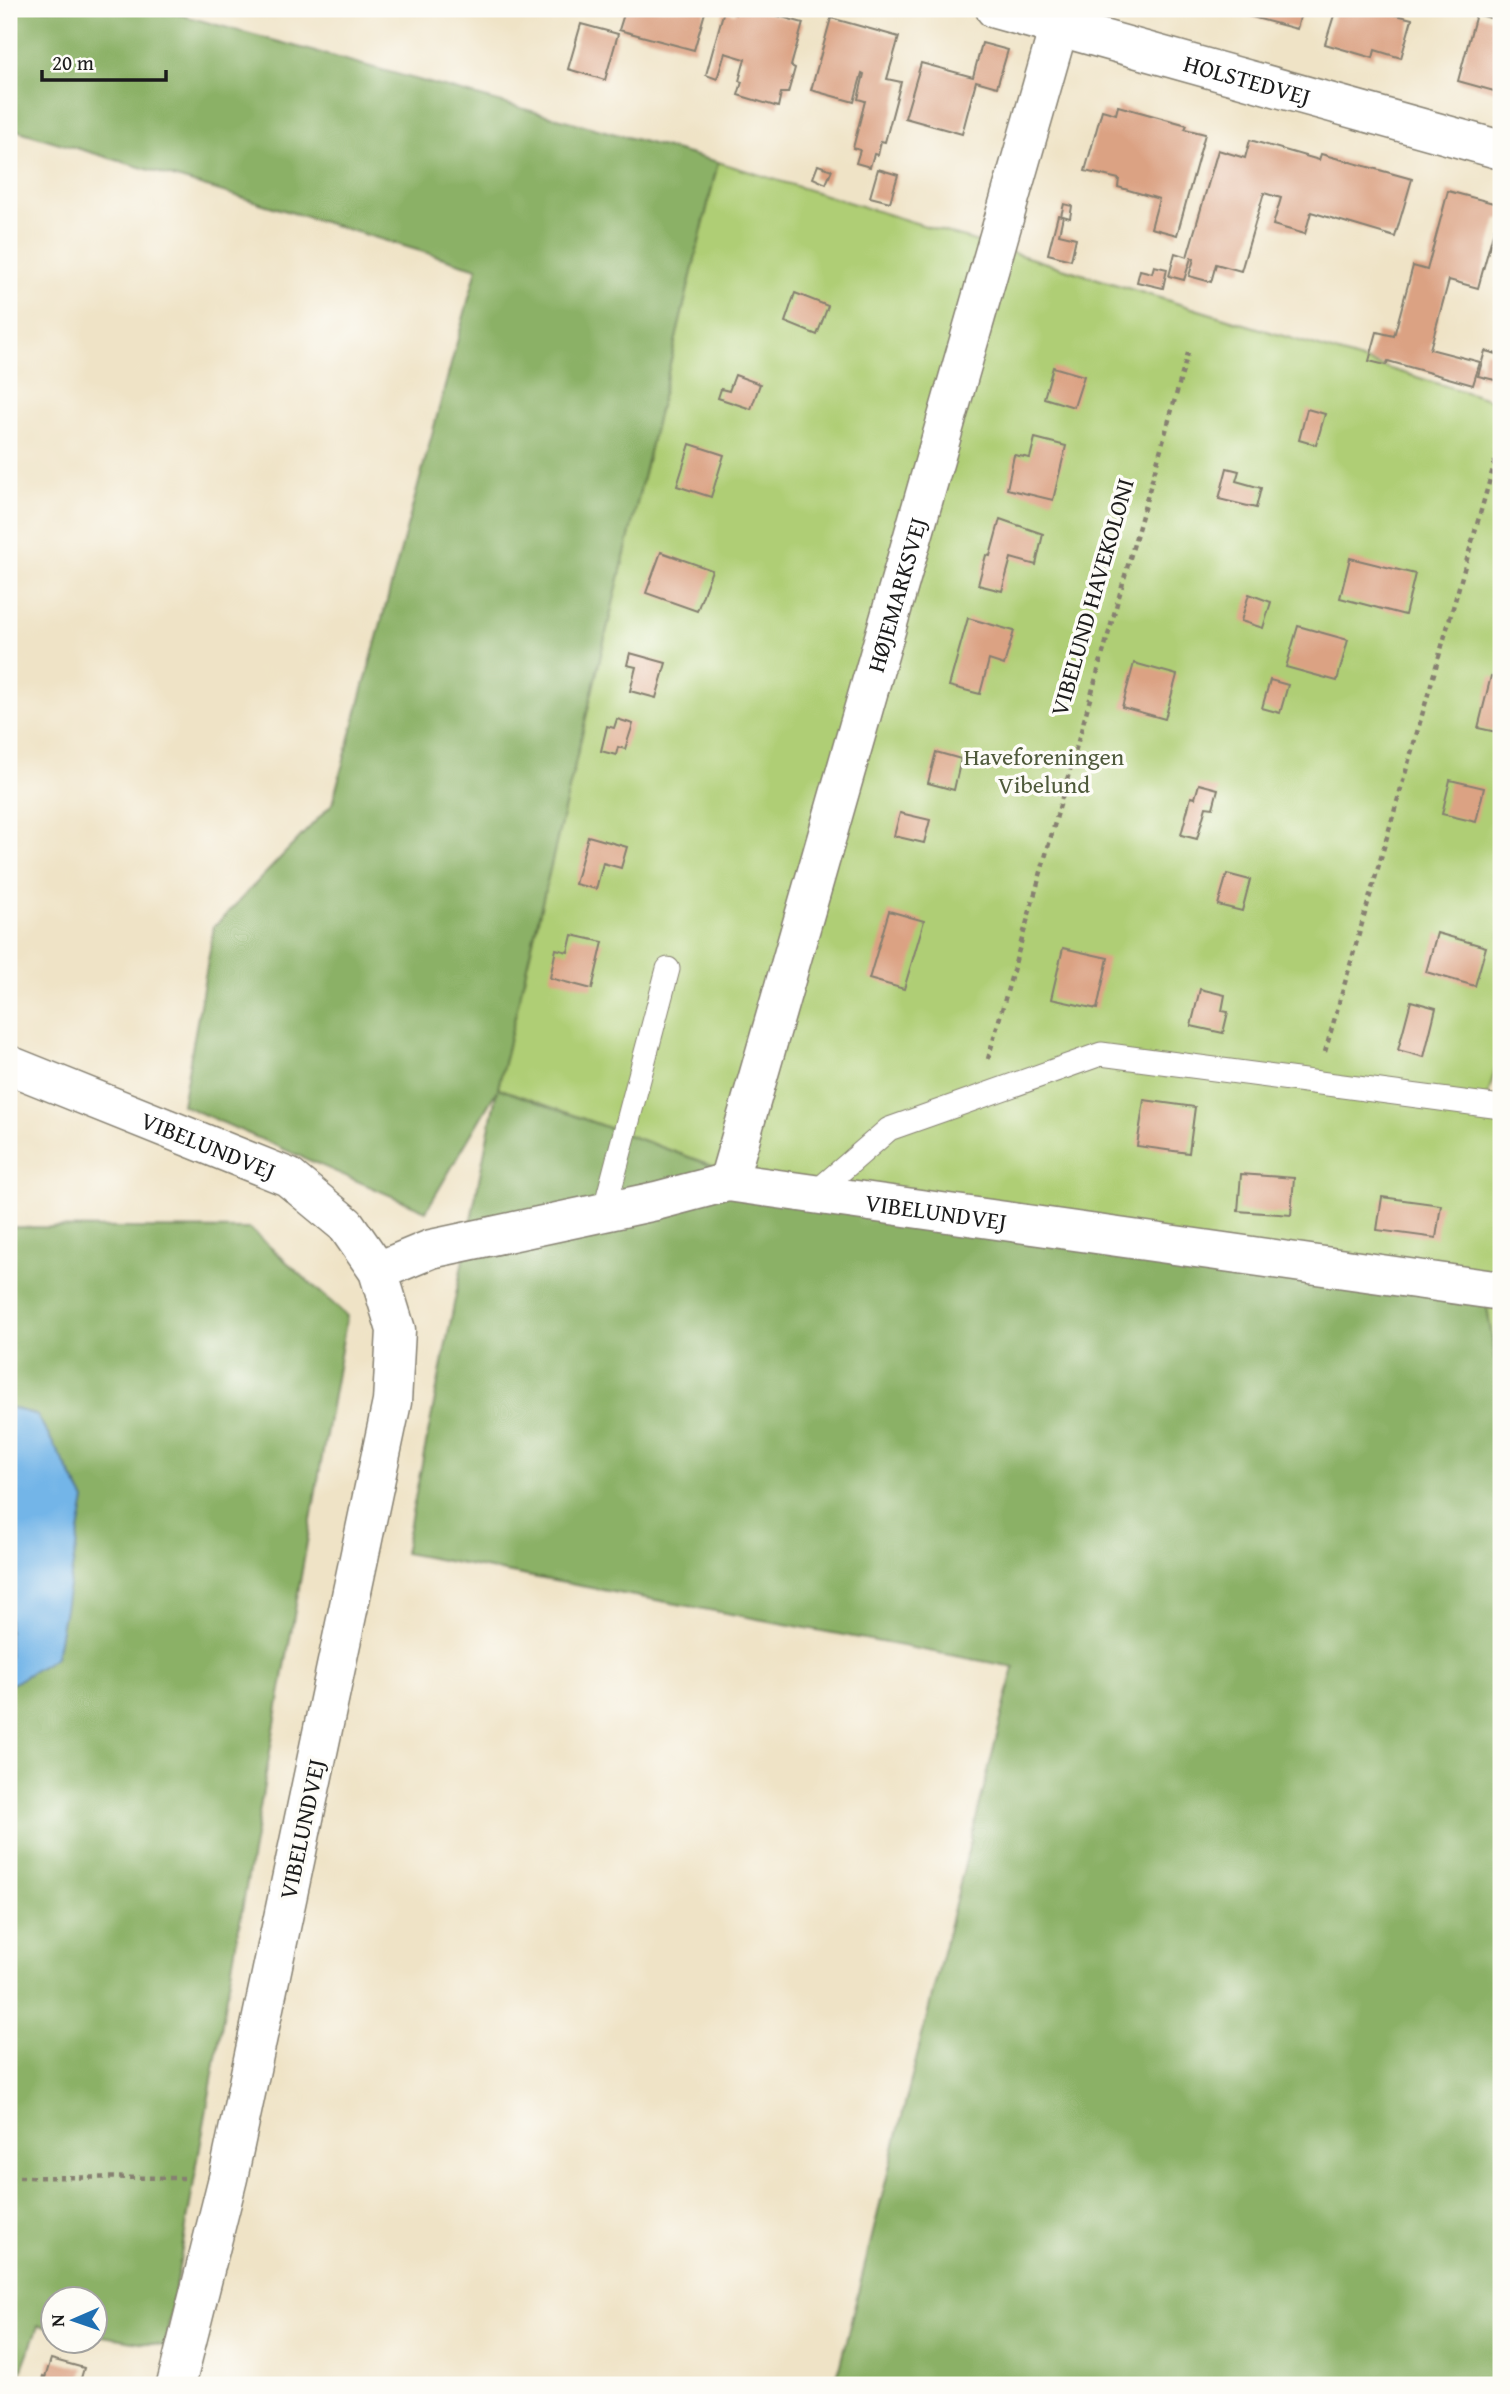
<svg xmlns="http://www.w3.org/2000/svg" width="1510" height="2394" font-family="'Gentium Book Plus',serif">
<style>
.green{fill:#afce75;stroke:#667548;stroke-width:2}
.forest{fill:#8bb166;stroke:#546641;stroke-width:2}
.water{fill:#73b5e8;stroke:#486882;stroke-width:2}
.building{fill:#dba283}
.lines{fill:none;stroke-linecap:round;stroke-linejoin:round}
.service-casing{stroke:#868071;stroke-width:25}
.minor-casing{stroke:#868071;stroke-width:41}
.path{stroke:#868071;stroke-width:4.5;stroke-dasharray:5 5;stroke-linecap:butt}
.service{stroke:#fff;stroke-width:23}
.minor{stroke:#fff;stroke-width:38}
.labels{text-anchor:middle;dominant-baseline:central;stroke-width:7;stroke-linejoin:round;paint-order:stroke}
.street-label{font-size:24px;fill:#1c1c1c;stroke:#fdfcf7}
.park-label{font-size:24px;fill:#4f5a3b;stroke:#fdfcf7}
</style>
<rect width="100%" height="100%" fill="#fdfcf7"/>
<filter id="ink" filterUnits="userSpaceOnUse"><feTurbulence type="fractalNoise" baseFrequency=".0143" numOctaves="2"/><feDisplacementMap in="SourceGraphic" scale="14" xChannelSelector="R" yChannelSelector="G"/><feConvolveMatrix kernelMatrix="1 2 1 2 8 2 1 2 1" color-interpolation-filters="sRGB"/></filter>
<filter id="wash" filterUnits="userSpaceOnUse"><feTurbulence type="fractalNoise" baseFrequency=".00686" numOctaves="4" result="noise"/><feDisplacementMap in="SourceGraphic" scale="28" xChannelSelector="R" yChannelSelector="G"/><feGaussianBlur stdDeviation="1.57" result="paint"/><feColorMatrix in="noise" values="0 0 0 0 0 0 0 0 0 0 0 0 0 0 0 0 0 1.4 0 .05"/><feComposite in="paint" operator="in"/></filter>
<g filter="url(#wash)">
<rect width="100%" height="100%" fill="#efe3c6"/>
<path class="green" d="M718 162 1501 403V1048L1487 1099 1501 1101V1395L1485 1295 813 1202 498 1088Z"/>
<g class="forest">
<path d="M9 9H159L718 162 498 1088 813 1202 1485 1295 1501 1395V2385H835L1014 1667 404 1553 497 1090 426 1211 182 1105 214 927 332 804 477 268 9 128Z"/>
<path d="M9 1227 250 1229 347 1316 165 2346 95 2335 94 2300H52V2328L38 2326 16 2385H9Z"/>
</g>
<path class="water" d="M9 1407 37 1415 85 1500 56 1657 9 1686Z"/>
<g id="blocks">
<g class="building">
<path d="M610 9H706L694 50 619 30 624 14Z"/>
<path d="M737 9H753L803 23 791 66 795 68 788 93H781L778 107 738 95 742 82 739 81 745 59 725 53 717 79 706 75 724 10 735 14Z"/>
<path d="M1238 9H1302L1297 29 1237 13Z"/>
<path d="M1336 9H1385L1384 12 1412 19 1401 58 1375 50 1373 58 1325 44Z"/>
<path d="M1476 14 1501 21V93L1458 81Z"/>
<path d="M831 18 899 37 887 79 901 82 885 142 881 141 878 155 874 154 870 167 856 163 860 150 853 148 865 101 858 99 864 74 862 73 854 102 811 90Z"/>
<path d="M581 24 618 34 605 80 568 69Z"/>
<path d="M982 43 1008 50 997 87 976 81 962 134 905 118 921 63 973 77Z"/>
<path d="M1118 106 1187 125 1185 129 1205 134 1177 235 1151 228 1159 199 1118 187 1119 179 1085 171 1102 110 1116 114Z"/>
<path d="M1250 140 1319 160 1321 154 1412 179 1395 237 1311 212 1305 234 1273 225 1281 198 1264 193 1241 271 1216 264 1211 282 1189 276 1194 259 1191 258 1184 280 1169 276 1175 253 1187 257 1218 150 1245 158Z"/>
<path d="M818 165 832 170 826 184 813 178Z"/>
<path d="M878 169 898 175 890 202 870 197Z"/>
<path d="M1448 191 1501 205V220L1497 219 1478 288 1449 280 1430 349 1480 362 1473 385 1388 361 1386 365 1369 361 1377 332 1394 336 1413 266 1427 270Z"/>
<path d="M1064 204 1072 206 1070 218 1063 216 1059 234 1076 238 1071 260 1048 254 1058 215 1061 216Z"/>
<path d="M1154 266 1167 269 1163 288 1137 282 1140 270 1152 273Z"/>
<path d="M795 293 828 306 817 335 785 322Z"/>
<path d="M1485 351 1501 355 1499 381 1478 376Z"/>
<path d="M1053 367 1084 376 1074 407 1044 398Z"/>
<path d="M735 375 760 384 751 409 718 398 721 389 729 391Z"/>
<path d="M1307 409 1325 414 1316 445 1299 440Z"/>
<path d="M1035 438 1066 446 1053 500 1007 489 1014 455 1030 458Z"/>
<path d="M690 444 724 455 711 497 677 486Z"/>
<path d="M1227 468 1239 471 1236 481 1261 488 1256 508 1219 499Z"/>
<path d="M1000 519 1043 534 1036 565 1011 558 1002 591 978 585 986 555 990 556Z"/>
<path d="M661 552 712 570 697 611 646 593Z"/>
<path d="M1350 558 1415 574 1405 615 1340 598Z"/>
<path d="M1249 594 1271 602 1263 628 1241 621Z"/>
<path d="M968 618 1014 631 1004 665 989 660 980 694 949 686Z"/>
<path d="M1298 626 1348 640 1337 681 1286 667Z"/>
<path d="M630 653 666 663 656 698 630 691 636 667 627 665Z"/>
<path d="M1134 663 1177 675 1165 719 1122 707Z"/>
<path d="M1491 676 1501 679V733L1478 728Z"/>
<path d="M1270 680 1288 685 1280 713 1262 708Z"/>
<path d="M617 719 633 724 625 749 618 747 616 755 601 751 607 726 614 728Z"/>
<path d="M936 752 961 759 954 790 928 783Z"/>
<path d="M1450 780 1484 788 1476 822 1442 814Z"/>
<path d="M1199 784 1218 789 1213 808 1206 807 1197 839 1181 835 1191 797 1195 798Z"/>
<path d="M900 813 930 820 924 843 894 836Z"/>
<path d="M588 836 627 847 621 868 603 863 596 889 575 884Z"/>
<path d="M1227 874 1250 880 1242 911 1218 905Z"/>
<path d="M889 911 924 921 904 989 869 979Z"/>
<path d="M1437 933 1486 947 1475 986 1426 972Z"/>
<path d="M572 935 603 942 592 989 550 978 556 949 568 952Z"/>
<path d="M1063 948 1108 958 1097 1009 1051 999Z"/>
<path d="M1200 989 1225 995 1222 1011 1228 1012 1223 1033 1191 1026Z"/>
<path d="M1411 1001 1436 1008 1424 1057 1398 1050Z"/>
<path d="M1144 1100 1195 1107 1189 1153 1137 1146Z"/>
<path d="M1241 1174 1294 1178 1291 1215 1238 1211Z"/>
<path d="M1382 1197 1441 1205 1436 1238 1377 1230Z"/>
<path d="M51 2359 84 2368 79 2385H40L43 2377 45 2378Z"/>
</g>
</g>
</g>
<g filter="url(#ink)">
<use href="#blocks" fill-opacity="0" stroke="#868071" stroke-width="2"/>
<g class="lines">
<defs>
<g id="service">
<path d="M814 1194 889 1129 1101 1054 1501 1107"/>
<path d="M604 1212 668 969"/>
</g>
<g id="minor">
<path id="s1" d="M995 9 1501 150"/>
<path id="s2" d="M9 1065 288 1177 346 1225 378 1271 396 1330 392 1402 228 2178 176 2385"/>
<path id="s3" d="M728 1182 1064 9"/>
<path id="s4" d="M378 1271 431 1249 656 1201 728 1182 1501 1291"/>
</g>
</defs>
<use href="#service" class="service-casing"/>
<use href="#minor" class="minor-casing"/>
<g class="path">
<path d="M1325 1052 1501 441"/>
<path d="M988 1059 1188 353"/>
<path d="M9 2177 188 2178"/>
</g>
<use href="#service" class="service"/>
<use href="#minor" class="minor"/>
</g>
</g>
<g class="labels">
<g class="street-label">
<text stroke="none"><textPath href="#s1" startOffset="262">HOLSTEDVEJ</textPath></text>
<text stroke="none"><textPath href="#s3" startOffset="611">HØJEMARKSVEJ</textPath></text>
<text transform="translate(1092 597) rotate(-74)">VIBELUND HAVEKOLONI</text>
<text stroke="none"><textPath href="#s2" startOffset="215">VIBELUNDVEJ</textPath></text>
<text stroke="none"><textPath href="#s4" startOffset="572">VIBELUNDVEJ</textPath></text>
<text transform="translate(302 1829) rotate(-78)">VIBELUNDVEJ</text>
</g>
<g class="park-label">
<text x="1044" y="756">Haveforeningen<tspan x="1044" dy="28">Vibelund</tspan></text>
</g>
</g>
<rect width="1510" height="2394" fill="none" stroke="#fdfcf7" stroke-width="35"/>
<g transform="translate(74 2320) rotate(268)"><circle r="33" fill="#fdfcf7" stroke="#a3a29f" stroke-width="2"/>
<path d="M0-5L12 26L0 18L-12 26Z" fill="#1f6fb2"/>
<text y="-10" font-size="19" font-weight="bold" text-anchor="middle" fill="#1c1c1c">N</text>
</g>
<path d="M42 70v10h124v-10" fill="none" stroke="#1c1c1c" stroke-width="3.5"/>
<text x="52" y="70" font-size="21" fill="#1c1c1c" stroke="#fdfcf7" stroke-width="5" paint-order="stroke">20 m</text>
</svg>
